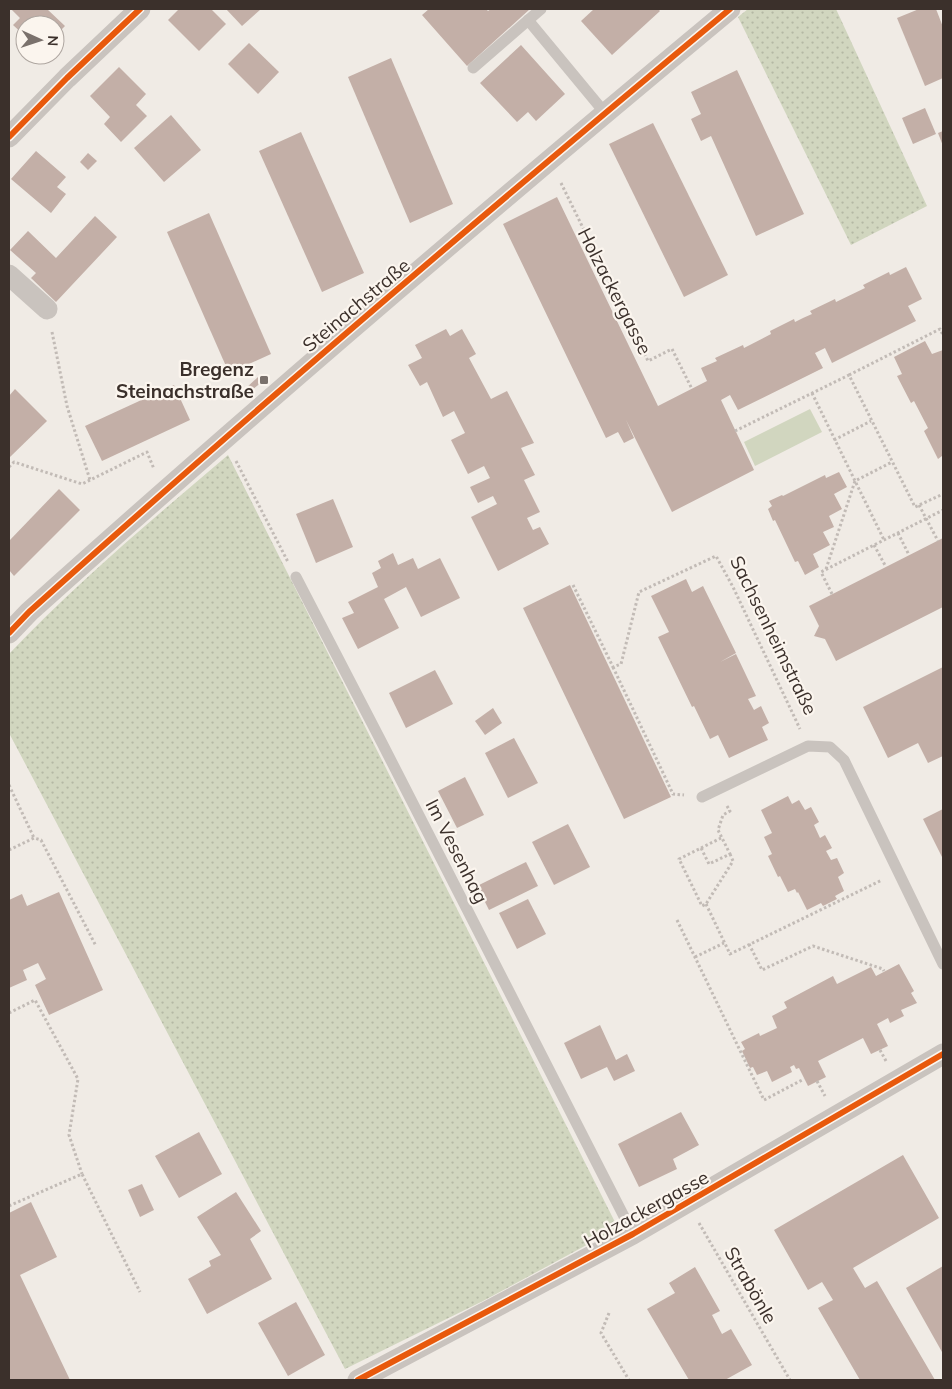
<svg xmlns="http://www.w3.org/2000/svg" width="952" height="1389" font-family="Mulish,sans-serif">
<style>
.grass{fill:url(#grass-dots)}
.park{fill:#d1d6bf}
.building{fill:#c3afa7}
.lines{fill:none;stroke-linecap:round;stroke-linejoin:round}
.path{stroke:#c2bbb6;stroke-width:3;stroke-dasharray:2.5 2.5;stroke-linecap:butt}
.lane{stroke:#c9c3be;stroke-width:11}
.street{stroke:#c9c3be;stroke-width:21}
.cycleway-casing{stroke:#fbf5ee;stroke-width:9}
.cycleway{stroke:#e8590c;stroke-width:6}
.poi-dot{fill:#7a716c;stroke:#fbf5ee;stroke-width:2}
.labels{text-anchor:middle;dominant-baseline:central;stroke-width:4.5;stroke-linejoin:round;paint-order:stroke}
.street-label{font-size:19px;fill:#3b302b;stroke:#fbf5ee}
.poi-label{font-size:19px;font-weight:bold;fill:#3b302b;stroke:#fbf5ee;text-anchor:end}
</style>
<defs>
<pattern id="grass-dots" width="8" height="8" patternUnits="userSpaceOnUse" patternTransform="scale(1.25)"><rect width="8" height="8" fill="#d1d6bf"/><path d="M2 2h.1M6 6h.1" fill="none" stroke="#b4b8a4" stroke-width="1.8" stroke-linecap="round"/></pattern>
</defs>
<rect width="100%" height="100%" fill="#f0ebe5"/>
<g class="grass">
<path d="M748 9H836L927 206 851 245 738 17Z"/>
<path d="M228 455 618 1228 483 1301 345 1369 9 733V654C77 582 153 519 228 455Z"/>
</g>
<path class="park" d="M810 409 822 432 755 466 744 442Z"/>
<g class="building">
<path d="M11 9H47L65 26 55 36V25H25V36L13 25 20 18Z"/>
<path d="M179 9H211L226 24 199 51 168 20Z"/>
<path d="M226 9H261L242 26Z"/>
<path d="M429 9H486L488 11 491 9H530L467 66 422 15Z"/>
<path d="M594 9H658L660 11 612 55 581 21Z"/>
<path d="M919 9H936L943 27V78L925 86 897 18Z"/>
<path d="M249 43 279 72 258 94 228 64Z"/>
<path d="M521 45 565 94 536 121 528 112 517 122 480 83Z"/>
<path d="M391 58 453 204 410 223 348 77Z"/>
<path d="M119 67 146 94 136 105 147 116 121 142 104 124 110 117 90 96Z"/>
<path d="M737 70 804 214 756 236 711 136 701 141 691 119 701 114 691 92Z"/>
<path d="M925 108 936 134 913 144 902 118Z"/>
<path d="M171 115 201 150 164 182 134 148Z"/>
<path d="M653 123 728 275 684 297 609 144Z"/>
<path d="M943 131V146L938 133Z"/>
<path d="M301 132 364 273 322 292 259 151Z"/>
<path d="M36 151 66 177 57 187 66 194 51 213 11 179Z"/>
<path d="M88 153 97 161 88 170 80 162Z"/>
<path d="M557 197 658 406 707 381 701 368 717 361 715 358 743 345 744 348 771 334 770 331 794 319 795 322 803 318 812 314 810 311 835 299 836 302 865 288 863 285 889 272 890 275 906 267 922 299 908 306 916 321 832 363 825 348 815 353 823 368 738 410 730 395 721 400 754 470 672 512 626 420 634 438 624 443 618 432 606 438 503 224Z"/>
<path d="M209 213 271 354 229 373 167 232Z"/>
<path d="M95 216 117 237 56 302 31 278 36 273 10 250 28 231 56 258Z"/>
<path d="M446 329 450 336 462 329 476 354 469 358 491 399 507 391 534 443 521 448 535 475 524 480 540 512 527 518 533 530 540 527 549 544 498 571 471 517 497 504 493 496 478 503 470 487 490 478 484 466 468 474 451 440 465 433 454 411 443 417 427 382 420 386 408 365 422 358 415 345Z"/>
<path d="M925 341 932 354 943 350V459L942 456 938 459 924 431 928 428 914 401 911 403 897 376 902 374 894 357Z"/>
<path d="M258 377 262 382 248 393 245 389Z"/>
<path d="M174 385 190 420 102 461 85 426Z"/>
<path d="M15 389 47 421 9 458V396Z"/>
<path d="M839 472 847 487 834 494 842 509 829 516 834 527 823 532 830 545 813 554 819 567 805 575 798 561 795 562 775 520 773 521 768 509 772 506 769 501 782 495 783 496 825 475 826 478Z"/>
<path d="M59 489 80 510 14 576 9 570V541Z"/>
<path d="M333 499 353 547 316 563 296 514Z"/>
<path d="M943 538V607L836 661 825 639 814 636 819 626 809 606Z"/>
<path d="M393 553 398 565 413 558 418 569 440 558 460 598 421 617 406 587 384 599 399 628 358 649 342 618 354 613 348 602 378 587 372 573 381 568 378 561Z"/>
<path d="M686 579 692 592 703 586 736 653 720 662 736 654 756 696 748 699 754 710 761 706 769 723 762 727 768 740 729 758 718 735 710 739 694 706 692 707 658 637 669 632 651 596Z"/>
<path d="M570 585 671 797 624 819 523 608Z"/>
<path d="M943 667V756L928 763 918 743 888 758 863 707Z"/>
<path d="M435 670 453 704 406 728 389 693Z"/>
<path d="M493 708 502 723 485 735 475 721Z"/>
<path d="M514 738 538 783 508 798 485 753Z"/>
<path d="M465 777 484 815 457 828 438 791Z"/>
<path d="M788 796 792 804 799 800 805 810 811 807 819 822 814 825 820 838 825 835 832 848 826 851 831 860 837 858 844 873 838 877 844 891 835 896 837 899 823 906 821 903 807 910 798 892 797 893 795 889 788 892 780 876 778 877 768 856 772 854 764 837 772 833 761 810Z"/>
<path d="M943 809V859L923 819Z"/>
<path d="M568 824 590 867 554 885 532 842Z"/>
<path d="M526 862 538 886 489 910 477 886Z"/>
<path d="M59 892 103 990 49 1015 35 985 46 979 38 963 23 970 27 980 9 988V900L22 894 27 906Z"/>
<path d="M528 899 546 934 517 949 499 913Z"/>
<path d="M899 964 914 991 911 993 917 1003 901 1010 904 1016 890 1023 888 1018 877 1024 888 1046 871 1054 863 1038 818 1061 826 1077 808 1086 799 1068 796 1069 794 1065 790 1067 792 1072 772 1082 767 1071 757 1075 753 1067 750 1068 742 1051 745 1049 741 1042 759 1033 760 1036 777 1028 772 1016 787 1008 784 1002 833 976 837 984 871 967 876 976Z"/>
<path d="M600 1025 616 1060 627 1054 635 1071 614 1081 607 1067 581 1079 564 1043Z"/>
<path d="M681 1112 699 1145 673 1159 677 1169 639 1187 618 1144Z"/>
<path d="M199 1132 222 1174 179 1198 155 1156Z"/>
<path d="M903 1155 939 1218 853 1268 865 1288 877 1281 935 1380H860L818 1308 833 1300 822 1282 808 1290 774 1230Z"/>
<path d="M142 1184 154 1210 140 1217 128 1190Z"/>
<path d="M236 1192 261 1231 250 1239 272 1279 207 1314 188 1279 211 1266 209 1261 221 1255 197 1217Z"/>
<path d="M31 1202 57 1257 20 1275 70 1380H9V1213Z"/>
<path d="M943 1266V1352H942L906 1288Z"/>
<path d="M695 1267 720 1311 712 1315 722 1334 731 1329 752 1365 725 1380H689L647 1309 675 1293 669 1283Z"/>
<path d="M296 1302 325 1355 288 1376 258 1323Z"/>
</g>
<g class="lines">
<g class="path">
<path d="M561 183 648 361 672 349 692 389"/>
<path d="M52 332 67 406 90 480"/>
<path d="M849 375 940 329 943 335"/>
<path d="M812 393 884 540"/>
<path d="M735 431 849 375 915 507 943 494"/>
<path d="M834 440 871 421"/>
<path d="M236 461 288 562"/>
<path d="M9 467 14 462 82 484 147 452 154 469"/>
<path d="M919 505 938 541"/>
<path d="M898 533 909 555"/>
<path d="M874 545 886 567"/>
<path d="M826 569 855 481 892 462"/>
<path d="M573 585 613 667 621 664 639 592 716 556 733 587 800 729"/>
<path d="M832 594 821 572 943 510"/>
<path d="M613 667 673 794 684 795"/>
<path d="M9 785 34 838"/>
<path d="M727 806 730 811 723 815 718 830 730 854 709 864 701 848 679 859 702 906 706 904 733 861 730 854"/>
<path d="M701 848 721 838"/>
<path d="M9 850 34 838 41 840 96 946"/>
<path d="M706 904 730 954 882 880"/>
<path d="M677 920 764 1100 804 1079"/>
<path d="M749 944 762 970 813 946 883 969 884 971"/>
<path d="M695 957 724 943"/>
<path d="M9 1013 35 1000 78 1079 69 1135 82 1174"/>
<path d="M880 1050 886 1061"/>
<path d="M817 1081 825 1096"/>
<path d="M9 1206 82 1174 140 1292"/>
<path d="M699 1223 790 1380"/>
<path d="M609 1313 601 1333 629 1380"/>
</g>
<g class="lane">
<path d="M528 20 605 113"/>
<path d="M473 68 541 9"/>
<path d="M296 577 381 741 633 1234"/>
<path d="M702 797 808 746 830 747 844 760 943 964"/>
</g>
<g class="street">
<path d="M9 137 67 78 140 9"/>
<path d="M9 275 47 309"/>
<path d="M9 633 29 612C258 406 493 206 730 9"/>
<path d="M358 1380 633 1234 943 1054"/>
</g>
<defs>
<g id="cycleway">
<path d="M9 137 67 78 140 9"/>
<path d="M9 633 29 612C258 406 493 206 730 9"/>
<path d="M358 1380 633 1234 943 1054"/>
</g>
</defs>
<use href="#cycleway" class="cycleway-casing"/>
<use href="#cycleway" class="cycleway"/>
</g>
<rect class="poi-dot" x="259" y="375" width="10" height="10" rx="2.5"/>
<g class="labels">
<g class="street-label">
<text transform="translate(615 291) rotate(63)">Holzackergasse</text>
<text transform="translate(356 305) rotate(-40)">Steinachstraße</text>
<text transform="translate(774 635) rotate(64)">Sachsenheimstraße</text>
<text transform="translate(457 851) rotate(63)">Im Vesenhag</text>
<text transform="translate(646 1209) rotate(-29)">Holzackergasse</text>
<text transform="translate(751 1285) rotate(60)">Strabönle</text>
</g>
<g class="poi-label">
<text x="254" y="369">Bregenz<tspan x="254" dy="22">Steinachstraße</tspan></text>
</g>
</g>
<rect width="952" height="1389" fill="none" stroke="#3b302b" stroke-width="20"/>
<g transform="translate(40 40) rotate(93)"><circle r="24" fill="#fbf5ee" stroke="#aea6a0"/>
<path d="M0-4L9 19L0 12L-9 19Z" fill="#7a716c"/>
<text y="-8" font-size="14" font-weight="bold" text-anchor="middle" fill="#3b302b">N</text>
</g>
</svg>
